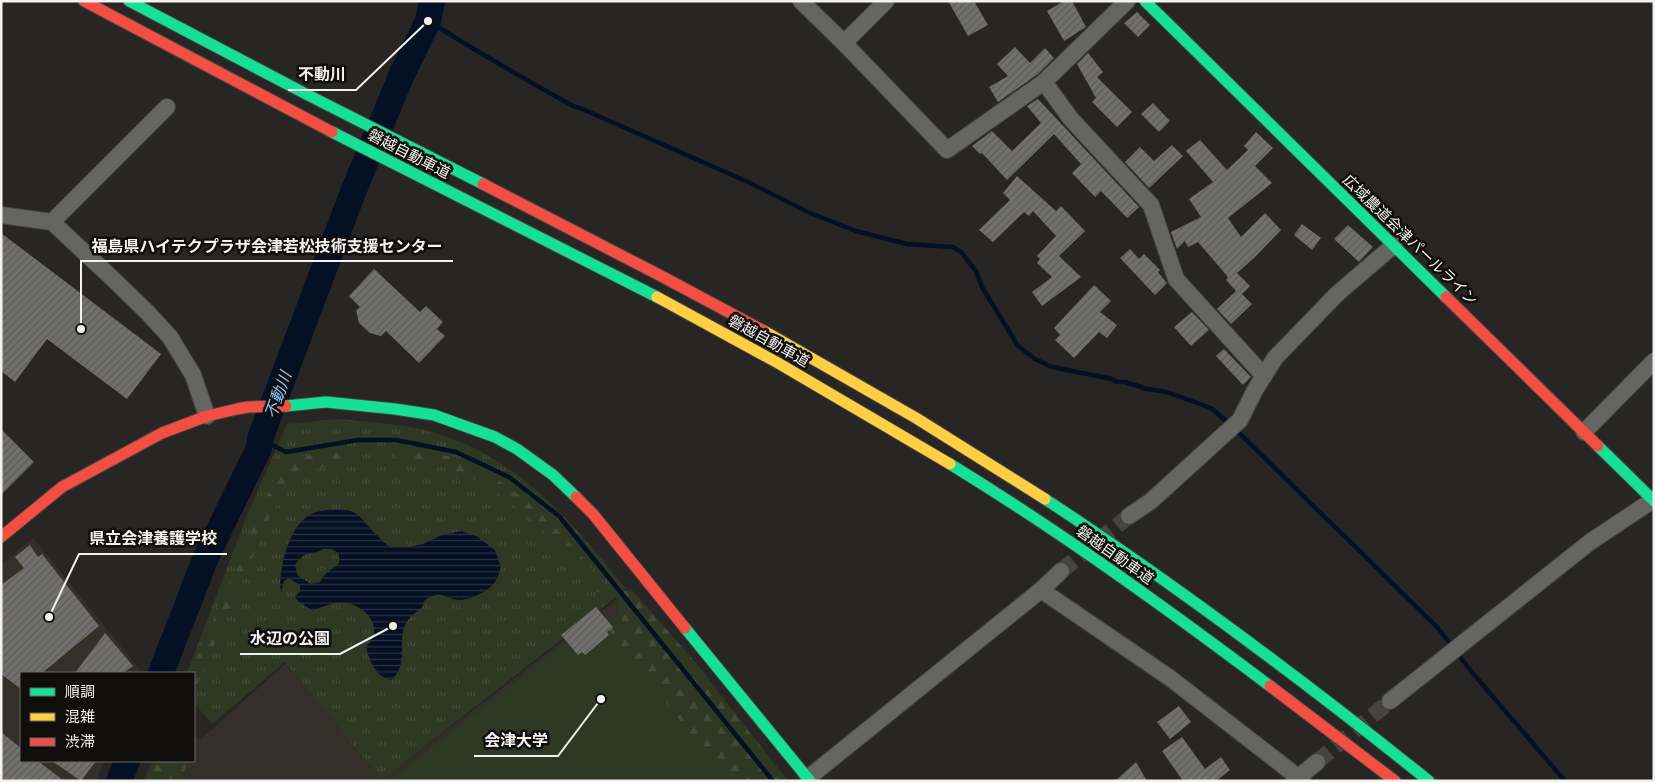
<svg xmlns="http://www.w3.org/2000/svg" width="1655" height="782" font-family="Figtree,'Noto Sans JP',sans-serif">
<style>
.built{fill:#342f28}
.grass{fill:url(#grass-tufts)}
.forest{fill:url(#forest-firs)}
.pitch{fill:#2f3822}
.water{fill:url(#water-rules);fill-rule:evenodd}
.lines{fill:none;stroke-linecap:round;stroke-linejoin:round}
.stream{stroke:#041024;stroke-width:4.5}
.river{stroke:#041024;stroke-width:26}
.building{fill:url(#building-hatch)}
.street-tunnel{stroke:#464543;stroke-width:16;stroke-dasharray:16 8;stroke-linecap:butt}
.street-casing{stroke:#454443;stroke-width:18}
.fast-casing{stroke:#454443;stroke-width:13}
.slow-casing{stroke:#454443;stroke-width:13}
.jam-casing{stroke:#454443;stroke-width:13}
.street{stroke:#656564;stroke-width:16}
.fast{stroke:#16e098;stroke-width:11}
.slow{stroke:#ffcf43;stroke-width:11}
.jam{stroke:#f24e42;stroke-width:11}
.labels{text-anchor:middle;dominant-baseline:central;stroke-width:5;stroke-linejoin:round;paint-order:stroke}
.street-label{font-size:15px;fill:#f3f2f0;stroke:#100f0e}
.water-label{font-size:16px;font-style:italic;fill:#8ec3fa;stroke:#100f0e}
.leader{fill:none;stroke:#f3f2f0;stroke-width:2}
.callout-dot{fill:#f3f2f0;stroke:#100f0e;stroke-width:2}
.callout-label{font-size:16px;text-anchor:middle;font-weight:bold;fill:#f3f2f0;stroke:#100f0e;stroke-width:5;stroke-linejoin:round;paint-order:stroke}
</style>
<defs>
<pattern id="grass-tufts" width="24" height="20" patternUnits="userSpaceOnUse" patternTransform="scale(1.25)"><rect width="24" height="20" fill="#2f3822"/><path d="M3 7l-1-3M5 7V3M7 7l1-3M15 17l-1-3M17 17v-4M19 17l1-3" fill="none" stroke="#434c38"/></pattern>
<pattern id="forest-firs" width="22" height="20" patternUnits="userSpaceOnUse" patternTransform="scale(1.25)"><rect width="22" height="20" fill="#2f3822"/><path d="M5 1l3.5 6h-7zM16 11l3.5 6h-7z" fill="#434c38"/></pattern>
<pattern id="water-rules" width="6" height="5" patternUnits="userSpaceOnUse" patternTransform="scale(1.25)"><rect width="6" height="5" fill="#041024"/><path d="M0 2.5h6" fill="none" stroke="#293344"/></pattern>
<pattern id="building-hatch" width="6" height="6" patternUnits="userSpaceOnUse" patternTransform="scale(1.25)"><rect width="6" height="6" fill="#71706e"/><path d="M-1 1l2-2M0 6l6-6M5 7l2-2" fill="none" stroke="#5b5b59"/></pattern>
</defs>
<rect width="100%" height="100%" fill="#272624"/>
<g class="built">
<path d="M33 538 140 670 138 673H21V761H104L96 781H1V565Z"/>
<path d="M628 591 780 781H143L152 761H194V734L200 740 286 663 382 780Z"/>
</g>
<path class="grass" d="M338 419C370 422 402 424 432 432 517 456 574 523 626 589L382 780 285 662 212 724 194 703V673H187L249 510 287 424Z"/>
<g class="forest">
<path d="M400 448C421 451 443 453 463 461 522 486 566 537 606 585L607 590 604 593 598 592C562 547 511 491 455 471 438 464 417 462 399 459L393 455 395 450Z"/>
<path d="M340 451 345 455 344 461 341 464 310 470 298 475 289 484 271 515 196 688 194 689V673H190L274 479C291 454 312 454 340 451Z"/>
<path d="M631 589 697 664 788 781H754L722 742 752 781H718L619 655 607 625 611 614 626 626 618 617 616 594Z"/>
<path d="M154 761H188L180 781H146Z"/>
</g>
<path class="pitch" d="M598 617 728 781H389Z"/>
<path class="water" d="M339 509C361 510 363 523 378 536 381 540 386 544 390 547H407L423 544 442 535 461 531 476 536 495 550 501 567C499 572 498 578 495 582 489 591 471 600 460 600 443 599 441 588 424 601L423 606C418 611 409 617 406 623 396 643 410 664 391 680 376 677 369 660 366 647 369 643 374 638 374 633 376 618 361 606 347 603 335 601 323 606 313 611L299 602 295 597 300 591V585L289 578 284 581 281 592C278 570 288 529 308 516 316 510 330 510 339 509ZM323 549H332L339 554V563C332 570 325 572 320 582L311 584 298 576 295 565C306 548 311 557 323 549Z"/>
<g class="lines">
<g class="stream">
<path d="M428 21C476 51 524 79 573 106L580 108 748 182 810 213 856 231 907 244 953 247 961 252 976 271 982 287 1018 346 1035 359 1052 367 1112 379 1117 382H1125L1147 389 1167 392 1211 408 1233 427 1438 628 1471 671 1565 781"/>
<path d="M260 439 286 452 358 440H396L456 452 509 477 559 516 773 781"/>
</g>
<g class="river">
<path d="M161 673 206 557 259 448 260 439 353 192 402 74 428 21 432 1"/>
<path d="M119 781 127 761"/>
</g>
</g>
<g class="building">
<path d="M948 1H974L988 25 968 36Z"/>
<path d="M1064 1H1072L1086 27 1064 41 1047 11Z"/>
<path d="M1137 12 1150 25 1138 37 1124 23Z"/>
<path d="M1015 47 1030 63 1045 48 1054 58 1038 74 998 102 989 87 1008 76 997 64Z"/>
<path d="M1088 53 1103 72 1097 77 1132 112 1117 127 1092 102 1096 98 1077 64Z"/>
<path d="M1038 99 1139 207 1127 218 1101 191 1095 197 1072 173 1081 164 1054 134 1007 180 982 153 980 154 972 146 992 131 1012 151 1041 123 1027 106Z"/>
<path d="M1153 103 1170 121 1159 132 1141 114Z"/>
<path d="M1256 132 1273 148 1255 166 1272 183 1228 218 1241 237 1265 213 1281 230 1255 257 1237 273 1250 286 1242 294 1252 304 1231 324 1217 309 1236 291 1226 280 1228 277 1198 242 1188 247 1185 241 1177 249 1171 232 1201 217 1189 199 1213 182 1186 151 1200 140 1227 170 1248 150 1244 146Z"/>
<path d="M1172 145 1183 156 1149 188 1125 162 1140 147 1154 161Z"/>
<path d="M1017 176 1056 211 1061 206 1085 231 1059 256 1081 277 1042 306 1032 292 1052 277 1037 263 1040 259 1037 256 1056 236 1033 211 1029 216 1024 212 993 242 979 230 1010 200 1003 193Z"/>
<path d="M1302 224 1321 238 1312 250 1294 235Z"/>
<path d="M1348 225 1373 247 1359 262 1334 239Z"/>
<path d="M1 233 161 354 127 399 47 339 15 382 1 371Z"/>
<path d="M1130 249 1139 259 1144 254 1160 270 1158 272 1166 282 1167 283 1155 295 1120 258Z"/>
<path d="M374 269 420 312 426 306 443 322 437 329 445 336 419 363 386 331 381 336 370 333 359 323 356 310 360 307 349 296Z"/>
<path d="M1094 285 1111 301 1100 312 1117 325 1107 338 1099 332 1074 358 1055 340 1060 335 1054 328Z"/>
<path d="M1192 312 1209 330 1191 346 1174 327Z"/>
<path d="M1224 349 1251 377 1243 385 1216 356Z"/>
<path d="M1 429 34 462 1 495Z"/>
<path d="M30 545 38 557 42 554 99 626 42 673H21V689L1 674V585L24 568 15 557Z"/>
<path d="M596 607 613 627 607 632 609 635 585 655 582 652 578 655 561 635Z"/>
<path d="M105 633 133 666 123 673H75Z"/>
<path d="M1179 706 1191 722 1170 739 1157 722Z"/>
<path d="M1 732 21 748V761H38L64 781H1Z"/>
<path d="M1182 737 1205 769 1221 757 1230 770 1216 781H1183L1162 751Z"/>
<path d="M52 761H96L81 781Z"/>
<path d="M1136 762 1147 781H1115Z"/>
</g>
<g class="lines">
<g class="street-tunnel">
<path d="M1061 571 1129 516"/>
<path d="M1317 762 1390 701"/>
</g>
<defs>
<g id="street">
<path d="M801 1 844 43 947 150 1044 82 1127 1"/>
<path d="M844 43 886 1"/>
<path d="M1044 82 1071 119 1151 205 1176 279 1264 376"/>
<path d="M1 215 52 222 114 280 148 313 170 337 193 375 207 416"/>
<path d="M52 222 167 107"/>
<path d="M1584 432 1654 361"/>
<path d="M1129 516 1151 501 1240 420 1255 390 1275 358 1337 294 1394 245"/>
<path d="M1041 590 1170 678 1303 781"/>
<path d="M1390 701 1590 542 1653 500"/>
<path d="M808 778 1041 590 1061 571"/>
<path d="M1294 781 1317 762"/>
</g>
<g id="fast">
<path d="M129 1 306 94 483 184"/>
<path d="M1145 1 1446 297"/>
<path d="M332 132 657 297"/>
<path d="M286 406 326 402 395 409 434 415 495 437 517 449 553 475 576 497"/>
<path d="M1598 446 1654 501"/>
<path d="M950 464C1061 532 1166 608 1270 686"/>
<path d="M1045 499C1178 586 1305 682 1429 781"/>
<path d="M685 628 810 781"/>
</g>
<g id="slow">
<path d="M657 297 778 363 950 464"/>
<path d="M764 331 916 418 1045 499"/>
</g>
<g id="jam">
<path d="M84 1 332 132"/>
<path d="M483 184 663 277 764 331"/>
<path d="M1446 297 1598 446"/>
<path d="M576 497 593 514 685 628"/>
<path d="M1 537 62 487 162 433 207 416 237 409 248 407 286 406"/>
<path d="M1270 686 1395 781"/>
</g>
</defs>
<use href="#street" class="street-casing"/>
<use href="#fast" class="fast-casing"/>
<use href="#slow" class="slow-casing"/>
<use href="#jam" class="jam-casing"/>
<use href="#street" class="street"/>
<use href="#fast" class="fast"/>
<use href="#slow" class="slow"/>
<use href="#jam" class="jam"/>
</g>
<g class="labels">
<g class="street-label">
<text transform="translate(409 154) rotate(27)">磐越自動車道</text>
<text transform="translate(1410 240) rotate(44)">広域農道会津パールライン</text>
<text transform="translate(769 341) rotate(29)">磐越自動車道</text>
<text transform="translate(1115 555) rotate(35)">磐越自動車道</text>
</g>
<g class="water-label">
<text transform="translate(278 395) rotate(-70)">不動川</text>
</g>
</g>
<path class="leader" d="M428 21L356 90H288M81 329L81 261H453M49 617L79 554H227M393 626L340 654H240M601 699L558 756H474"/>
<g class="callout-dot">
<circle cx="428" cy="21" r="5"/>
<circle cx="81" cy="329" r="5"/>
<circle cx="49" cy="617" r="5"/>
<circle cx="393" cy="626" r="5"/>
<circle cx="601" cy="699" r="5"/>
</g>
<g class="callout-label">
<text x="322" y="80">不動川</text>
<text x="267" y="252">福島県ハイテクプラザ会津若松技術支援センター</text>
<text x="153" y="544">県立会津養護学校</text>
<text x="290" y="644">水辺の公園</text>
<text x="516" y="746">会津大学</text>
</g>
<rect width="1655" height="782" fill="none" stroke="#f3f2f0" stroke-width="5"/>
<rect x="20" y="672" width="175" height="90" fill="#100f0e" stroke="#6b6a68"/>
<rect x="30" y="688" width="25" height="8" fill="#16e098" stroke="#6b6a68"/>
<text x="65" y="697" font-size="15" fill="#f3f2f0">順調</text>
<rect x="30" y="713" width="25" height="8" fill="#ffcf43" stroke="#6b6a68"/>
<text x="65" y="722" font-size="15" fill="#f3f2f0">混雑</text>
<rect x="30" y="738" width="25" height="8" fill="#f24e42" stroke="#6b6a68"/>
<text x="65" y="747" font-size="15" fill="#f3f2f0">渋滞</text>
</svg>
